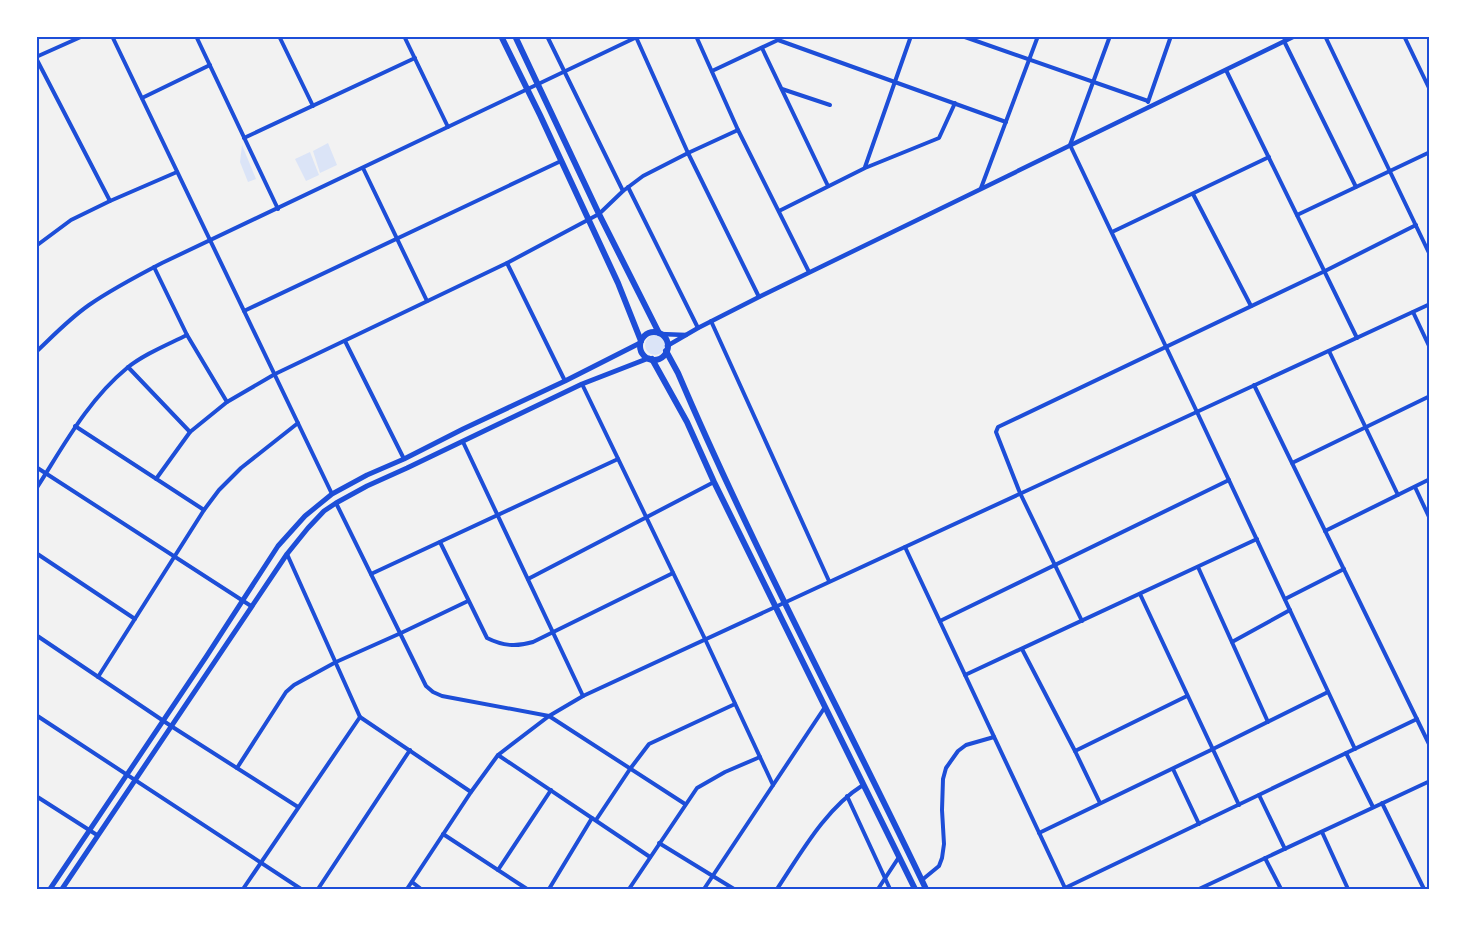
<svg xmlns="http://www.w3.org/2000/svg" width="1466" height="925" font-family="'Work Sans',sans-serif">
<style>
.green{fill:#dbe4f7}
.lines{fill:none;stroke-linecap:round;stroke-linejoin:round}
.minor{stroke:#1d4ed8;stroke-width:4}
.tertiary{stroke:#1d4ed8;stroke-width:4.5}
.secondary{stroke:#1d4ed8;stroke-width:5}
.primary{stroke:#1d4ed8;stroke-width:6}
.neatline{fill:none;stroke:#1d4ed8;stroke-width:2}
</style>
<rect width="100%" height="100%" fill="#f2f2f2"/>
<g class="green">
<path d="M328 143 337 165 320 173 313 151Z"/>
<path d="M242 145 256 179 248 182 240 162Z"/>
<path d="M310 152 319 175 306 181 295 159Z"/>
<circle cx="655" cy="345" r="10"/>
</g>
<g class="lines">
<g class="minor">
<path d="M112 36 332 494"/>
<path d="M196 36 278 209"/>
<path d="M279 36 313 106"/>
<path d="M404 36 448 127"/>
<path d="M547 36 623 191"/>
<path d="M696 36 738 130 809 272"/>
<path d="M962 36 1148 101"/>
<path d="M1110 36 1070 145 1197 412 1355 749"/>
<path d="M1325 36 1430 255"/>
<path d="M1404 36 1430 90"/>
<path d="M636 37 688 153 759 297"/>
<path d="M1284 41 1356 187"/>
<path d="M762 48 828 186"/>
<path d="M36 57 83 36"/>
<path d="M36 58 110 201"/>
<path d="M1226 70 1357 338"/>
<path d="M712 71 778 40 1006 122"/>
<path d="M782 89 830 105"/>
<path d="M142 98 210 65"/>
<path d="M1148 102 1171 36"/>
<path d="M244 138 415 58"/>
<path d="M865 167 911 36"/>
<path d="M363 168 427 301"/>
<path d="M628 187 698 328"/>
<path d="M981 188 1038 36"/>
<path d="M1193 194 1251 306"/>
<path d="M779 211 865 168 939 138 955 103"/>
<path d="M1297 215 1430 152"/>
<path d="M1112 232 1269 157"/>
<path d="M36 246 71 220 110 201 177 172"/>
<path d="M507 263 565 381"/>
<path d="M154 267 187 335 227 402"/>
<path d="M244 311 561 161"/>
<path d="M1413 312 1430 348"/>
<path d="M711 321 829 581"/>
<path d="M345 341 404 459"/>
<path d="M1329 351 1398 495"/>
<path d="M36 352C53 336 69 319 89 305 112 289 137 276 162 263L639 36"/>
<path d="M128 367 190 432"/>
<path d="M582 384 705 639 773 785"/>
<path d="M1254 385 1430 746"/>
<path d="M75 426 204 510"/>
<path d="M463 442 583 696"/>
<path d="M1292 463 1430 396"/>
<path d="M36 467 251 606"/>
<path d="M156 479 190 432 227 402 275 374 507 263 599 214 623 191 643 176 688 153 738 130"/>
<path d="M1415 487 1430 519"/>
<path d="M36 489C63 447 87 401 127 368 144 354 167 345 187 335"/>
<path d="M336 503 426 686 433 692 442 696 549 716 685 804"/>
<path d="M1325 531 1430 479"/>
<path d="M440 542 487 638C503 646 516 647 533 642L673 573"/>
<path d="M905 547 1065 888"/>
<path d="M36 553 135 619"/>
<path d="M287 554 360 717 471 792"/>
<path d="M1198 567 1268 722"/>
<path d="M371 574 618 459"/>
<path d="M528 579 714 482"/>
<path d="M1140 594 1239 805"/>
<path d="M1285 599 1344 569"/>
<path d="M940 621 1229 480"/>
<path d="M1082 621 1020 493 996 432 998 427 1325 271 1416 225"/>
<path d="M36 635 171 726 298 807"/>
<path d="M1232 642 1290 610"/>
<path d="M1022 649 1075 751 1100 803"/>
<path d="M965 675 1257 539"/>
<path d="M98 677 204 510 219 490 241 468 298 423"/>
<path d="M36 715 301 889"/>
<path d="M1075 751 1187 696"/>
<path d="M1346 753 1373 807"/>
<path d="M498 755 650 857"/>
<path d="M237 768 286 692 294 685 336 662 401 633 468 601"/>
<path d="M1173 769 1199 824"/>
<path d="M1259 795 1285 849"/>
<path d="M36 796 97 835"/>
<path d="M847 796 890 889"/>
<path d="M1382 803 1424 889"/>
<path d="M596 820 630 769 649 744 735 704"/>
<path d="M1322 832 1348 889"/>
<path d="M1039 833 1213 749 1328 692"/>
<path d="M443 834 527 889"/>
<path d="M659 843 734 889"/>
<path d="M1265 858 1281 889"/>
<path d="M498 870 551 790"/>
<path d="M922 880 939 866 942 858 944 844 942 810 943 779 946 768 958 751 966 745 994 737"/>
<path d="M412 882 421 889"/>
<path d="M1065 888 1417 719"/>
<path d="M243 889 360 717"/>
<path d="M318 889 410 750"/>
<path d="M407 889 471 792 498 755 549 716 583 696 1430 304"/>
<path d="M549 889 592 818"/>
<path d="M629 889 697 788 725 772 760 757"/>
<path d="M704 889 825 707"/>
<path d="M777 889C801 853 825 809 863 785"/>
<path d="M878 889 899 857"/>
<path d="M1199 889 1430 781"/>
</g>
<g class="tertiary">
<path d="M660 334 686 335"/>
<path d="M667 346 698 328 759 297 1295 36"/>
</g>
<g class="secondary">
<path d="M50 889 206 657 278 546 305 516 332 494 367 475 404 459 463 429 565 381 640 343"/>
<path d="M62 889 287 554 308 528 324 511 336 503 367 486 407 468 582 384 649 358"/>
</g>
<g class="primary">
<path d="M501 36 540 115 618 283 641 341"/>
<path d="M515 36 599 214 659 333"/>
<circle cx="654" cy="346" r="14"/>
<path d="M666 351 678 373C753 549 844 717 926 889"/>
<path d="M652 359 687 422 714 482 915 889"/>
</g>
</g>
<rect width="1466" height="925" fill="none" stroke="#ffffff" stroke-width="75"/>
<rect x="38" y="38" width="1390" height="850" class="neatline"/>
</svg>
